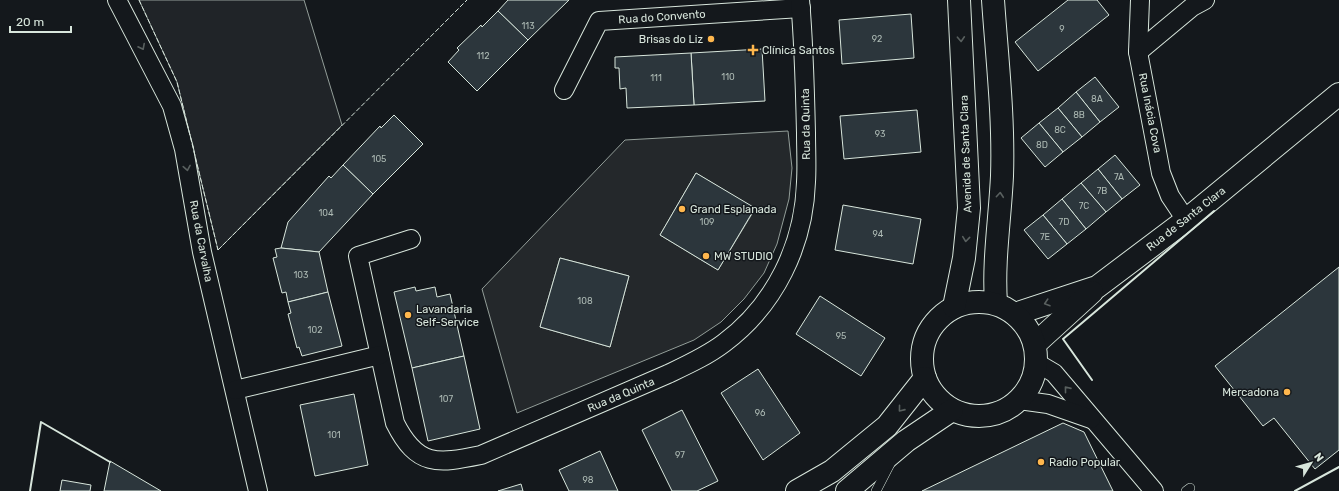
<svg xmlns="http://www.w3.org/2000/svg" width="1339" height="491" font-family="Rubik,sans-serif">
<style>
.green{fill:#202428;stroke:#939e99}
.parking{fill:#24282b;stroke:#939e99;fill-rule:evenodd}
.building{fill:#2c363c;stroke:#d8e6dc}
.lines{fill:none;stroke-linecap:round;stroke-linejoin:round}
.service-casing{stroke:#d8e6dc;stroke-width:10}
.minor-casing{stroke:#d8e6dc;stroke-width:20}
.tertiary-casing{stroke:#d8e6dc;stroke-width:24}
.secondary-casing{stroke:#d8e6dc;stroke-width:24}
.service{stroke:#14181c;stroke-width:9}
.minor{stroke:#14181c;stroke-width:18}
.tertiary{stroke:#14181c;stroke-width:22}
.secondary{stroke:#14181c;stroke-width:22}
.fence{stroke:#d8e6dc;stroke-width:1;stroke-dasharray:5 2;stroke-linecap:butt}
.wall{stroke:#d8e6dc;stroke-width:2}
.oneway{stroke:#59605f}
.poi-dot{fill:#ffb74d;stroke:#14181c;stroke-width:1.5}
.labels{text-anchor:middle;dominant-baseline:central;stroke-width:3;stroke-linejoin:round;paint-order:stroke}
.number-label{font-size:9px;fill:#adbab4}
.street-label{font-size:11px;fill:#d8e6dc;stroke:#14181c}
.poi-label{font-size:11px;fill:#d8e6dc;stroke:#14181c;text-anchor:start}
</style>
<rect width="100%" height="100%" fill="#14181c"/>
<path class="green" d="M139 0H304L342 125 218 250 177 82Z"/>
<path class="parking" d="M788 131 792 168 789 199 777 244 764 273 744 299 721 322 694 340 517 413 482 289 625 140ZM696 173 755 209 718 270 660 235ZM560 258 629 276 610 347 540 327Z"/>
<g class="building">
<path d="M508 0H569L528 40 498 11Z"/>
<path d="M1068 0H1097L1109 15 1038 71 1015 42Z"/>
<path d="M498 11 528 40 477 91 448 62 459 50 457 48 481 25 482 27Z"/>
<path d="M911 14 914 58 842 64 839 20Z"/>
<path d="M762 49 765 101 694 105 691 53Z"/>
<path d="M691 53 694 105 627 108 626 88 620 89 619 68H615V57Z"/>
<path d="M1095 77 1119 107 1100 122 1076 92Z"/>
<path d="M1076 92 1100 122 1082 137 1058 108Z"/>
<path d="M1058 108 1082 137 1063 152 1039 123Z"/>
<path d="M917 110 921 152 844 159 840 116Z"/>
<path d="M394 115 423 144 373 194 343 165 380 126 381 128Z"/>
<path d="M1039 123 1063 152 1045 167 1021 138Z"/>
<path d="M1115 155 1140 185 1122 199 1098 169Z"/>
<path d="M343 165 373 194 319 252 281 248 288 222 329 176 331 178Z"/>
<path d="M1098 169 1122 199 1106 212 1081 183Z"/>
<path d="M696 173 755 208 718 270 660 235Z"/>
<path d="M1081 183 1106 212 1086 229 1062 199Z"/>
<path d="M1062 199 1086 229 1067 244 1043 215Z"/>
<path d="M843 205 921 219 913 264 835 250Z"/>
<path d="M1043 215 1067 244 1048 259 1024 230Z"/>
<path d="M281 248 319 252 328 292 288 302 286 292 282 293 273 258 277 257 275 249Z"/>
<path d="M560 258 629 276 610 347 540 327Z"/>
<path d="M1339 267V450L1315 469 1274 418 1263 426 1215 366Z"/>
<path d="M415 287 416 291 435 287 437 297 450 294 464 356 412 368 394 292Z"/>
<path d="M328 292 342 346 302 356 299 347 297 348 288 314 291 313 288 302Z"/>
<path d="M820 296 885 338 861 376 796 334Z"/>
<path d="M464 356 480 429 428 441 412 368Z"/>
<path d="M758 369 800 433 763 460 721 393Z"/>
<path d="M354 394 368 465 315 476 300 405Z"/>
<path d="M682 410 718 481 697 491H672L642 430Z"/>
<path d="M1063 423 1084 432 1113 491H922Z"/>
<path d="M600 451 618 491H569L559 470Z"/>
<path d="M110 461 161 491H104Z"/>
<path d="M62 480 91 485 90 491H60Z"/>
<path d="M521 484 523 491H498Z"/>
</g>
<g class="lines">
<defs>
<g id="service">
<path d="M876 491 890 464"/>
<path d="M1186 491 1190 488"/>
</g>
<g id="minor">
<path d="M117 0 172 106 184 149 202 252 258 491"/>
<path d="M1140 0 1138 52 1161 173 1170 196 1186 220"/>
<path d="M1138 52 1192 7 1205 0"/>
<path d="M564 90 599 21 801 8"/>
<path d="M411 239 358 256 395 423C417 467 437 464 481 455L668 374C687 365 707 356 724 343 775 305 804 245 806 182 807 166 806 149 806 133 805 89 804 44 800 0"/>
<path d="M1037 363 1054 373 1154 491"/>
<path d="M235 390 380 355"/>
<path d="M1019 400 1048 404 1091 419"/>
</g>
<g id="tertiary">
<path d="M1015 314 1097 287 1186 220 1339 94"/>
<path d="M1035 344 1092 292"/>
</g>
<g id="secondary">
<path d="M993 0C997 58 1004 118 1002 176 1000 219 993 261 996 303"/>
<circle cx="979" cy="359" r="57"/>
<path d="M954 307 964 258 969 208 959 0"/>
<path d="M797 491 832 471 887 426 925 378"/>
<path d="M847 491 906 441 952 410"/>
</g>
</defs>
<use href="#service" class="service-casing"/>
<use href="#minor" class="minor-casing"/>
<use href="#tertiary" class="tertiary-casing"/>
<use href="#secondary" class="secondary-casing"/>
<use href="#service" class="service"/>
<use href="#minor" class="minor"/>
<use href="#tertiary" class="tertiary"/>
<use href="#secondary" class="secondary"/>
<g class="fence">
<path d="M139 0 177 82 218 250"/>
<path d="M218 250 467 0"/>
</g>
<g class="wall">
<path d="M1092 380 1063 339 1214 211"/>
<path d="M30 491 41 422 110 462"/>
<path d="M1295 491 1339 467"/>
</g>
</g>
<defs><path id="oneway-chevron" d="M-2-3.5L2.5 0L-2 3.5" fill="none" stroke-width="1.6" stroke-linecap="round" stroke-linejoin="round"/></defs>
<g class="oneway">
<use href="#oneway-chevron" transform="translate(961 39) rotate(87)"/>
<use href="#oneway-chevron" transform="translate(142 47) rotate(63)"/>
<use href="#oneway-chevron" transform="translate(187 168) rotate(80)"/>
<use href="#oneway-chevron" transform="translate(1000 195) rotate(-85)"/>
<use href="#oneway-chevron" transform="translate(966 239) rotate(96)"/>
<use href="#oneway-chevron" transform="translate(1047 303) rotate(162)"/>
<use href="#oneway-chevron" transform="translate(1067 389) rotate(-129)"/>
<use href="#oneway-chevron" transform="translate(901 409) rotate(129)"/>
</g>
<g class="poi-dot">
<circle cx="711" cy="39" r="4"/>
<path d="M751 44h4v4h4v4h-4v4h-4v-4h-4v-4h4z"/>
<circle cx="682" cy="209" r="4"/>
<circle cx="706" cy="256" r="4"/>
<circle cx="408" cy="315" r="4"/>
<circle cx="1287" cy="392" r="4"/>
<circle cx="1041" cy="462" r="4"/>
</g>
<g class="labels">
<g class="number-label">
<text x="528" y="26">113</text>
<text x="1062" y="29">9</text>
<text x="877" y="39">92</text>
<text x="483" y="56">112</text>
<text x="728" y="77">110</text>
<text x="656" y="78">111</text>
<text x="1097" y="99">8A</text>
<text x="1079" y="115">8B</text>
<text x="1060" y="130">8C</text>
<text x="880" y="134">93</text>
<text x="1042" y="145">8D</text>
<text x="379" y="159">105</text>
<text x="1119" y="177">7A</text>
<text x="1102" y="191">7B</text>
<text x="1084" y="206">7C</text>
<text x="326" y="213">104</text>
<text x="707" y="222">109</text>
<text x="1064" y="222">7D</text>
<text x="878" y="234">94</text>
<text x="1045" y="237">7E</text>
<text x="301" y="275">103</text>
<text x="585" y="301">108</text>
<text x="315" y="330">102</text>
<text x="841" y="336">95</text>
<text x="446" y="399">107</text>
<text x="760" y="413">96</text>
<text x="334" y="435">101</text>
<text x="680" y="455">97</text>
<text x="588" y="480">98</text>
</g>
<g class="street-label">
<text transform="translate(662 17) rotate(-4)">Rua do Convento</text>
<text transform="translate(1150 113) rotate(79)">Rua Inácia Cova</text>
<text transform="translate(806 124) rotate(-91)">Rua da Quinta</text>
<text transform="translate(966 154) rotate(-92)">Avenida de Santa Clara</text>
<text transform="translate(1186 219) rotate(-38)">Rua de Santa Clara</text>
<text transform="translate(201 241) rotate(79)">Rua da Carvalha</text>
<text transform="translate(621 395) rotate(-23)">Rua da Quinta</text>
</g>
<g class="poi-label">
<text x="703" y="39" text-anchor="end">Brisas do Liz</text>
<text x="762" y="50">Clínica Santos</text>
<text x="690" y="209">Grand Esplanada</text>
<text x="714" y="256">MW STUDIO</text>
<text x="416" y="309">Lavandaria<tspan x="416" dy="13">Self-Service</tspan></text>
<text x="1279" y="392" text-anchor="end">Mercadona</text>
<text x="1049" y="462">Radio Popular</text>
</g>
</g>
<g transform="translate(1311 463) rotate(53)" stroke="#14181c" stroke-width="3" paint-order="stroke">
<path d="M0-3L7 15L0 10L-7 15Z" fill="#d8e6dc"/>
<text y="-6" font-size="11" font-weight="bold" text-anchor="middle" fill="#d8e6dc">N</text>
</g>
<path d="M10 26v6h61v-6" fill="none" stroke="#d8e6dc" stroke-width="2"/>
<text x="16" y="26" font-size="12" fill="#d8e6dc" stroke="#14181c" stroke-width="3" paint-order="stroke">20 m</text>
</svg>
